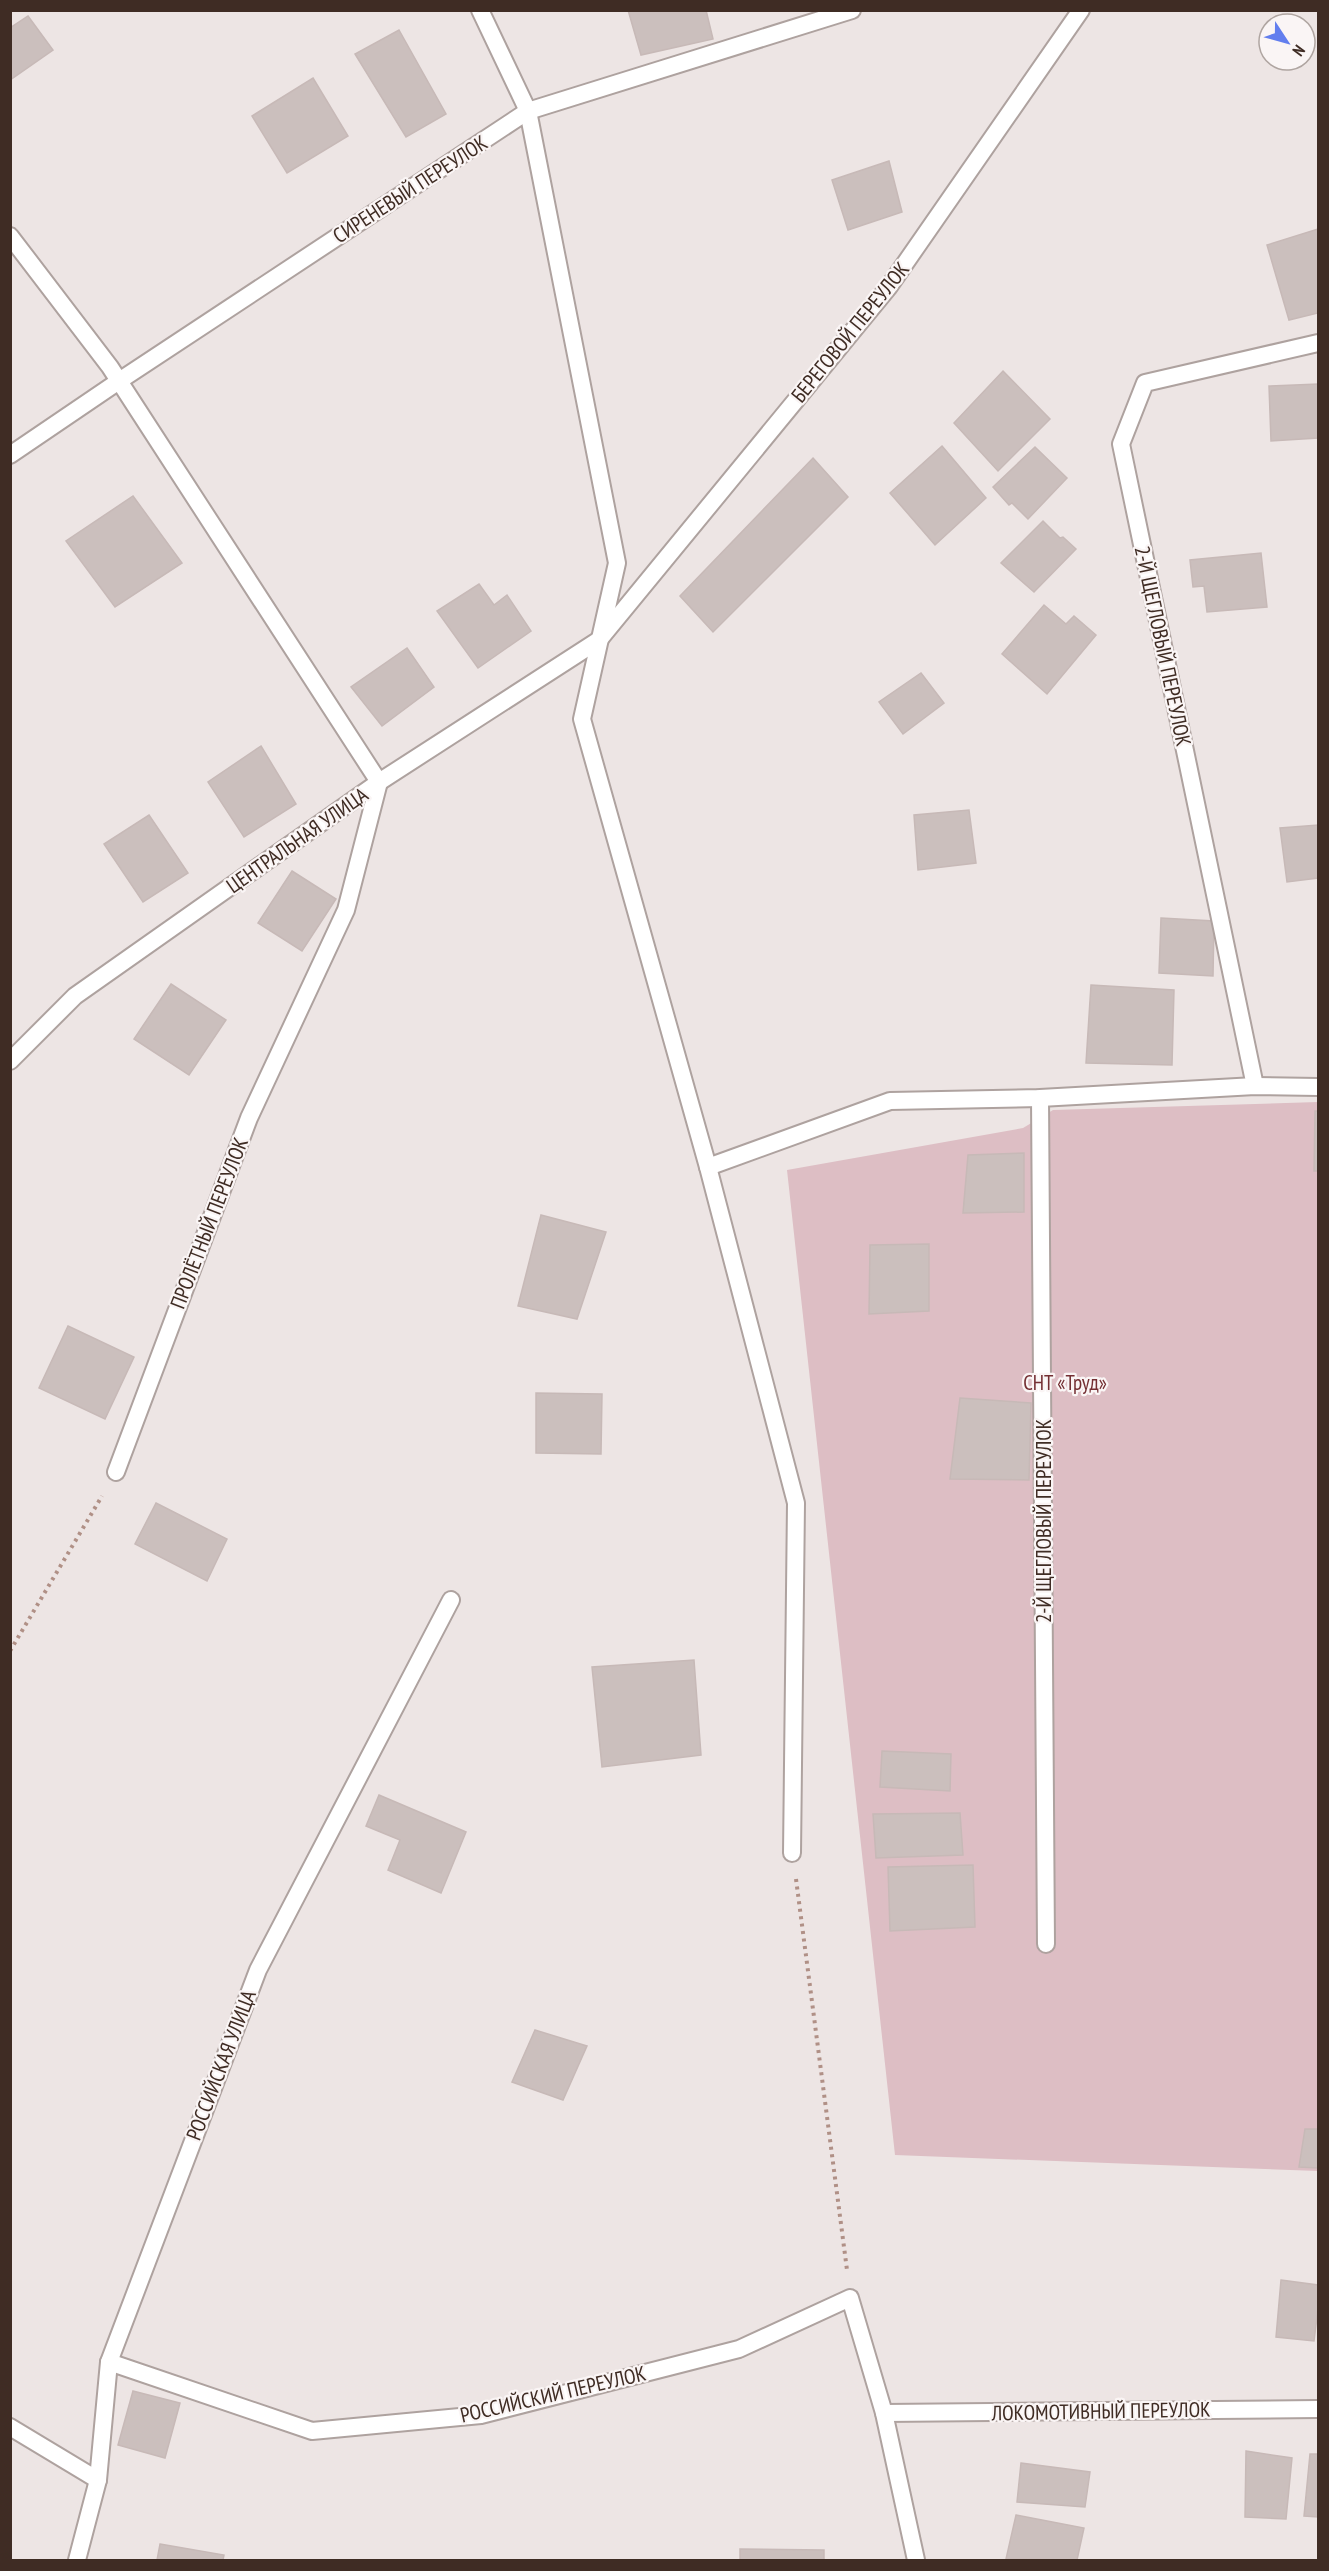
<svg xmlns="http://www.w3.org/2000/svg" width="1329" height="2571" font-family="'PT Sans Narrow',sans-serif">
<style>
.green{fill:#ddbec4}
.building{fill:#cbbfbd;stroke:#c7b9b7;stroke-width:1.5}
.lines{fill:none;stroke-linecap:round;stroke-linejoin:round}
.minor-casing{stroke:#aea29f;stroke-width:20}
.path{stroke:#b09086;stroke-width:4;stroke-dasharray:3 4.5;stroke-linecap:butt}
.minor{stroke:#fff;stroke-width:16}
.labels{text-anchor:middle;dominant-baseline:central;stroke-width:4.5;stroke-linejoin:round;paint-order:stroke}
.street-label{font-size:21px;fill:#3f2c24;stroke:#faf5f5}
.park-label{font-size:21px;fill:#742f33;stroke:#faf5f5}
</style>
<rect width="100%" height="100%" fill="#ede5e4"/>
<path class="green" d="M1318 1102V2171L895 2155 787 1170 1023 1128 1053 1110Z"/>
<g class="building">
<path d="M628 10H706L713 39 641 55Z"/>
<path d="M28 16 53 50 10 80V28Z"/>
<path d="M399 30 446 114 406 137 355 54Z"/>
<path d="M313 78 348 136 287 173 252 116Z"/>
<path d="M889 161 902 212 848 230 832 180Z"/>
<path d="M1318 229V313L1289 320 1267 245Z"/>
<path d="M1003 371 1050 419 998 471 954 423Z"/>
<path d="M1318 384V438L1271 441 1269 386Z"/>
<path d="M942 446 986 498 935 545 890 493Z"/>
<path d="M1035 447 1067 478 1028 519 1012 503 1009 505 993 487Z"/>
<path d="M813 458 848 497 713 632 680 596Z"/>
<path d="M133 496 182 563 115 607 66 541Z"/>
<path d="M1043 521 1060 538 1063 537 1076 549 1034 592 1001 563Z"/>
<path d="M1261 553 1267 607 1207 612 1204 586 1193 587 1190 560Z"/>
<path d="M479 584 494 605 507 595 531 631 478 668 437 611Z"/>
<path d="M1044 605 1066 624 1074 616 1096 635 1047 694 1002 654Z"/>
<path d="M407 648 434 687 382 726 351 687Z"/>
<path d="M921 673 944 703 903 734 879 702Z"/>
<path d="M261 746 296 804 244 837 208 782Z"/>
<path d="M969 810 976 863 918 870 914 815Z"/>
<path d="M149 815 188 873 143 902 104 844Z"/>
<path d="M1318 825V878L1287 882 1280 828Z"/>
<path d="M292 871 336 899 302 951 258 923Z"/>
<path d="M1161 918 1214 921 1213 976 1159 973Z"/>
<path d="M171 984 226 1020 189 1075 134 1039Z"/>
<path d="M1091 985 1174 990 1172 1065 1086 1063Z"/>
<path d="M1315 1111H1318V1171H1314Z"/>
<path d="M1024 1153V1212L963 1213 968 1155Z"/>
<path d="M541 1215 606 1232 577 1319 518 1306Z"/>
<path d="M929 1244V1311L869 1314 870 1245Z"/>
<path d="M68 1326 134 1357 105 1419 39 1388Z"/>
<path d="M536 1393 602 1394 601 1454 536 1453Z"/>
<path d="M960 1398 1031 1403 1029 1480 950 1479Z"/>
<path d="M156 1503 227 1539 207 1581 135 1544Z"/>
<path d="M694 1660 701 1755 602 1767 592 1667Z"/>
<path d="M882 1751 951 1754 950 1791 880 1787Z"/>
<path d="M379 1795 466 1832 441 1893 388 1870 400 1840 366 1826Z"/>
<path d="M960 1813 963 1855 876 1858 873 1814Z"/>
<path d="M973 1865 975 1927 890 1931 888 1867Z"/>
<path d="M535 2030 587 2046 563 2100 512 2082Z"/>
<path d="M1305 2129H1318V2168L1299 2167Z"/>
<path d="M1281 2280 1318 2285V2309L1314 2341 1276 2337Z"/>
<path d="M133 2391 180 2403 165 2458 118 2445Z"/>
<path d="M1246 2451 1292 2458 1286 2519 1245 2517Z"/>
<path d="M1310 2454H1318V2517L1304 2516Z"/>
<path d="M1021 2463 1090 2472 1085 2507 1017 2502Z"/>
<path d="M1016 2515 1084 2528 1077 2560 1006 2559Z"/>
<path d="M160 2544 224 2555 223 2560H157Z"/>
<path d="M740 2549 824 2550V2560H740Z"/>
</g>
<g class="lines">
<defs>
<g id="minor">
<path d="M480 10 528 111 617 563 582 719 708 1167 796 1503 792 1853"/>
<path d="M10 236 110 367 379 782 346 910 249 1118 116 1472"/>
<path d="M10 455 119 381 528 111 852 10"/>
<path d="M10 1061 75 996 379 782 599 640 888 288 1081 10"/>
<path d="M1255 1086 1121 444 1145 383 1318 343"/>
<path d="M1040 1098 1046 1944"/>
<path d="M708 1167 890 1101 1040 1098 1255 1086 1318 1087"/>
<path d="M109 2362 312 2431 481 2415 739 2349 850 2298 884 2413 916 2560"/>
<path d="M884 2413 1318 2409"/>
<path d="M10 2427 98 2480"/>
<path d="M77 2560 98 2480 109 2362 258 1970 451 1600"/>
</g>
</defs>
<use href="#minor" class="minor-casing"/>
<g class="path">
<path d="M10 1651 102 1496"/>
<path d="M796 1879 847 2270"/>
</g>
<use href="#minor" class="minor"/>
</g>
<g class="labels">
<g class="street-label">
<text transform="translate(410 189) rotate(-33)">СИРЕНЕВЫЙ ПЕРЕУЛОК</text>
<text transform="translate(850 332) rotate(-51)">БЕРЕГОВОЙ ПЕРЕУЛОК</text>
<text transform="translate(1163 646) rotate(78)">2-Й ЩЕГЛОВЫЙ ПЕРЕУЛОК</text>
<text transform="translate(297 840) rotate(-35)">ЦЕНТРАЛЬНАЯ УЛИЦА</text>
<text transform="translate(209 1223) rotate(-69)">ПРОЛЁТНЫЙ ПЕРЕУЛОК</text>
<text transform="translate(1043 1521) rotate(-90)">2-Й ЩЕГЛОВЫЙ ПЕРЕУЛОК</text>
<text transform="translate(221 2065) rotate(-69)">РОССИЙСКАЯ УЛИЦА</text>
<text transform="translate(553 2394) rotate(-13)">РОССИЙСКИЙ ПЕРЕУЛОК</text>
<text transform="translate(1101 2411) rotate(-1)">ЛОКОМОТИВНЫЙ ПЕРЕУЛОК</text>
</g>
<g class="park-label">
<text x="1065" y="1382">СНТ «Труд»</text>
</g>
</g>
<rect width="1329" height="2571" fill="none" stroke="#3f2c24" stroke-width="24"/>
<g transform="translate(1287 42) rotate(126)"><circle r="28" fill="#faf5f5" stroke="#afa5a1" stroke-width="1.5"/>
<path d="M0-4.5L10 22L0 15L-10 22Z" fill="#627eee"/>
<text y="-9" font-size="16" font-weight="bold" text-anchor="middle" fill="#3f2c24">N</text>
</g>
</svg>
